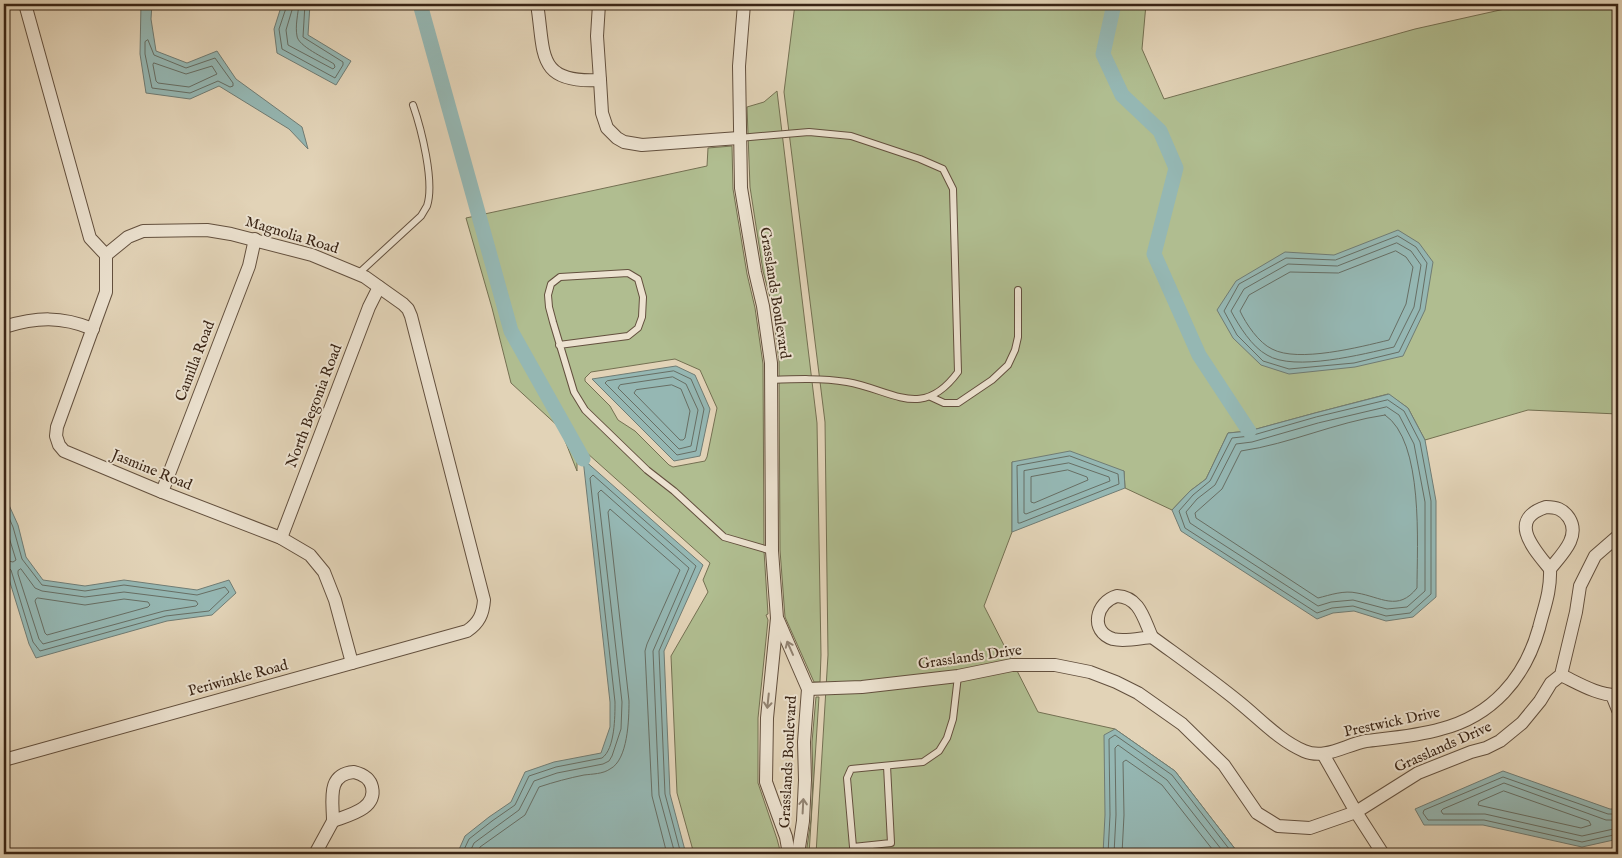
<svg xmlns="http://www.w3.org/2000/svg" width="1622" height="858" font-family="'IM FELL English',serif">
<style>
.green{fill:#b0bd90;stroke:#747052;fill-rule:evenodd}
.water{fill:#95b7b3;stroke:#707c74}
.lines{fill:none;stroke-linecap:round;stroke-linejoin:round}
.shore{stroke:#676e64;stroke-width:1}
.canal{stroke:#95b7b3;stroke-width:15}
.lane-casing{stroke:#63503e;stroke-width:8}
.street-casing{stroke:#63503e;stroke-width:14}
.lane{stroke:#ece2d0;stroke-width:6}
.street{stroke:#ece2d0;stroke-width:12}
.oneway{stroke:#928372}
.labels{text-anchor:middle;dominant-baseline:central;stroke-width:4;stroke-linejoin:round;paint-order:stroke}
.street-label{font-size:15px;fill:#392415;stroke:#ece2d0}
</style>
<rect width="100%" height="100%" fill="#e2d3b7"/>
<filter id="stains"><feTurbulence type="fractalNoise" baseFrequency=".004" numOctaves="4"/><feColorMatrix values="0 0 0 0 .2 0 0 0 0 .09 0 0 0 0 .02 0 0 0 .5 -.17"/></filter>
<radialGradient id="worn" r=".72"><stop offset=".6" stop-color="#630" stop-opacity="0"/><stop offset="1" stop-color="#630" stop-opacity=".3"/></radialGradient>
<g class="green">
<path d="M795 4H1146L1142 49 1164 99 1415 29 1527 4H1618V414L1528 410 1425 440 1408 408 1388 394 1315 413 1249 431 1228 433 1206 479 1190 491 1172 510 1125 488 1124 471 1012 462V532L984 606 1038 712 1115 729 1175 771 1239 854H816L828 655 825 422 784 92Z"/>
<path d="M777 91 817 423 821 655 820 682H814L785 617 780 550 779 361 772 305 763 271 750 187 747 107 764 102Z"/>
<path d="M732 146 733 189 747 274 755 308 763 364 764 551 768 614 766 615 768 620 758 718V783L777 839 781 854H694L677 793 671 656 708 592 703 580 710 563 587 453 580 454 577 456V471L560 428 511 383 492 308 466 218 707 166 708 148ZM675 359 700 370 717 408 707 457 705 461 673 467 669 465 635 431 618 420 610 406 585 381V378L591 372Z"/>
<path d="M816 697H819L809 854H806L811 820 813 780 812 742Z"/>
</g>
<g class="water">
<path d="M141 4H152L151 19 156 51 187 63 217 51 236 79 302 127 308 149 289 129 219 86 190 99 146 93 140 54Z"/>
<path d="M281 4H310L308 35 351 61 336 85 277 53 274 29 281 7Z"/>
<path d="M1398 230 1419 243 1433 262 1425 310 1403 356 1355 367 1289 374 1261 365 1233 338 1217 310 1236 281 1285 252 1334 255Z"/>
<path d="M676 366 695 375 710 409 700 456 674 461 592 379Z"/>
<path d="M1389 394 1408 408 1425 440 1436 501V597L1413 617 1386 621 1354 611 1333 613 1317 619 1181 531 1172 510 1190 491 1206 479 1228 433 1249 431 1315 413Z"/>
<path d="M1070 451 1124 471 1125 488 1012 532V462Z"/>
<path d="M583 459 703 565 664 651 670 794 686 854H457L465 836 489 817 511 802 525 772 554 762 601 753 610 727V702Z"/>
<path d="M4 494 18 525 26 557 43 580 85 586 124 580 197 590 229 580 236 593 212 615 167 621 36 658 29 644 4 563Z"/>
<path d="M1115 729 1175 771 1239 854H1103L1105 815 1104 735Z"/>
<path d="M1503 771 1610 809H1618V839L1582 847 1483 825H1424L1415 809Z"/>
</g>
<g class="lines">
<g class="shore">
<path d="M286 4V8L279 29 282 49 335 78 343 65V62L303 37 305 4"/>
<path d="M292 4V10L286 30 288 45 333 69 335 67 334 64C325 58 298 46 297 36 295 26 298 14 299 4"/>
<path d="M148 40 154 55 186 68 215 58 233 83V86L230 87 218 81 190 93 152 88 145 54V42Z"/>
<path d="M154 63 186 74 212 66 217 74 189 87 158 83 156 81 153 65Z"/>
<path d="M1398 236 1416 247 1427 263 1420 309 1399 352 1354 363 1289 369 1263 361 1237 335 1224 311 1239 284 1286 258 1335 260Z"/>
<path d="M1397 243 1411 251 1421 265 1414 307 1394 347C1364 354 1294 372 1267 355 1252 347 1239 326 1231 311L1244 289 1288 264 1337 266Z"/>
<path d="M1396 251 1406 257 1413 267 1406 304 1389 340C1360 347 1298 363 1272 349 1259 343 1246 324 1240 311L1249 295 1290 272 1338 273Z"/>
<path d="M674 371 691 379 704 409 696 451 677 455 605 383 607 381Z"/>
<path d="M673 377 686 384 698 410 691 446 679 449 618 388 620 385Z"/>
<path d="M672 385 681 389 690 411 685 438 683 440H680L634 393 636 390Z"/>
<path d="M1388 400 1404 411 1420 442 1431 501V594L1410 613 1386 616 1353 606 1332 608 1317 613 1185 528 1179 511 1193 495 1210 481 1232 438 1250 436 1316 417Z"/>
<path d="M1387 407 1399 415 1414 444 1425 502V591L1407 607 1387 609 1353 600 1331 602 1318 606 1190 523 1186 512 1197 499 1215 485 1236 444 1252 442 1318 423Z"/>
<path d="M1385 415C1424 441 1417 545 1417 588 1398 612 1381 597 1357 593 1344 590 1330 595 1318 598L1196 518 1195 513 1222 489 1241 451C1290 444 1336 422 1385 415Z"/>
<path d="M1070 456 1118 474 1119 484 1020 523H1018L1017 466Z"/>
<path d="M1069 463 1109 477 1110 481 1026 514 1024 513V471Z"/>
<path d="M1068 470 1087 477 1088 480 1034 503 1031 502V477Z"/>
<path d="M4 506 13 527 22 559 42 585 85 591 124 585 197 595 225 587 229 592 209 611 166 616 40 651 33 642 11 570 8 567 4 566"/>
<path d="M4 521 16 560 13 562 4 560"/>
<path d="M21 569 35 588 42 591 85 597 124 592 196 601 198 604 196 606 164 611 43 644 39 639 18 574V571Z"/>
<path d="M38 598 85 605 124 599 148 602 150 605 148 607 47 635 45 633 35 601 36 599Z"/>
<path d="M1504 791 1589 821 1591 825 1581 828 1478 805 1479 802Z"/>
<path d="M1618 814H1608L1503 777 1424 810 1423 813 1428 820H1484L1582 842 1618 834"/>
<path d="M1618 820H1606L1504 783 1443 809 1441 811 1443 814H1485L1582 836 1618 828"/>
<path d="M462 854 469 839 492 821 515 805 529 776 556 767 602 758C615 749 615 716 615 702L590 478 593 475 696 566 659 651 665 794 681 854"/>
<path d="M469 854 474 843 519 810 534 781 557 773 603 764 609 761 612 756 621 729 622 702 598 493 601 490 689 568 653 651 659 795 675 854"/>
<path d="M477 854 480 847 525 815 539 787C554 782 569 778 584 775 592 774 603 774 610 769 628 760 629 719 629 701L608 512 610 509 680 570 647 644 645 651 652 796 667 854"/>
<path d="M1108 854 1110 815 1109 739 1115 735 1172 775 1233 854"/>
<path d="M1114 854 1116 815 1115 748 1118 745 1167 780 1225 854"/>
<path d="M1122 854 1124 815 1123 762 1126 760 1162 785 1216 854"/>
</g>
<g class="canal">
<path d="M420 4 511 331 583 459"/>
<path d="M1114 4 1103 54 1122 95 1160 131 1176 168 1154 254 1199 355 1249 431"/>
</g>
<defs>
<g id="lane">
<path d="M739 138 809 132 851 136 920 159 943 169 953 189 958 372C922 421 893 390 847 382 822 378 796 379 771 380"/>
<path d="M358 274 421 216C423 213 425 209 427 206 435 182 421 128 413 105"/>
<path d="M559 345 628 336 638 328 642 317 643 297 638 279 628 273 560 277 551 284 548 295 549 307 553 322 574 392 585 410 647 470 674 491 724 537 772 551"/>
<path d="M931 397 944 403H958L992 380 1008 365 1015 350 1018 337V290"/>
<path d="M887 766 891 843 853 847 847 778 851 769 923 762 939 751 947 738 953 719 958 676"/>
</g>
<g id="street">
<path d="M25 4 90 238 106 255"/>
<path d="M537 4C545 52 535 84 600 80L597 36 599 4"/>
<path d="M744 4 739 66 741 188 755 272 763 306 771 363 772 551 777 618 767 718 766 782 786 837 789 854"/>
<path d="M600 80 602 113 607 128 617 138 624 142 642 145 739 138"/>
<path d="M106 255V292L57 427 56 436 59 445 64 451 162 492 281 538 310 555 324 572 335 600 352 663"/>
<path d="M4 327C37 317 61 316 93 329"/>
<path d="M162 492 249 266 255 239"/>
<path d="M1546 507C1556 507 1563 509 1569 518 1581 537 1561 555 1550 569 1535 550 1506 520 1546 507Z"/>
<path d="M281 538 369 307 379 287"/>
<path d="M1117 596C1140 597 1144 620 1152 637 1140 638 1125 642 1113 639 1089 631 1096 602 1117 596Z"/>
<path d="M778 620 808 689 804 742 805 780 803 821 798 854"/>
<path d="M1152 637C1182 659 1212 680 1240 703 1261 720 1279 740 1304 751 1325 760 1345 745 1366 741 1391 738 1417 736 1441 729 1492 716 1525 678 1539 628 1544 608 1551 591 1550 569"/>
<path d="M1561 675C1578 683 1599 696 1618 695"/>
<path d="M808 689 862 687 958 676 1012 665H1055L1090 672 1116 682 1138 693 1182 724 1224 765 1257 813 1278 826 1310 828 1356 812 1418 773 1471 752 1486 748 1500 741 1522 723 1540 701 1551 683 1561 675 1576 612 1580 586 1595 556 1618 536"/>
<path d="M1612 695 1618 710"/>
<path d="M1323 754 1356 812 1383 854"/>
<path d="M4 760 467 631C479 623 483 614 484 600L411 316 408 309 403 304 365 277 312 255 231 234 207 230 143 231 128 237 106 255"/>
<path d="M354 772C362 774 370 778 372 787 377 809 349 815 333 821 333 801 326 774 354 772Z"/>
<path d="M315 854 333 821"/>
</g>
</defs>
<use href="#lane" class="lane-casing"/>
<use href="#street" class="street-casing"/>
<use href="#lane" class="lane"/>
<use href="#street" class="street"/>
</g>
<defs><path id="oneway-shaft" d="M-6 0H5M1.5-3L5.5 0L1.5 3" fill="none" stroke-width="1.6" stroke-linecap="round" stroke-linejoin="round" transform="scale(1.25)"/></defs>
<g class="oneway">
<use href="#oneway-shaft" transform="translate(790 648) rotate(-114)"/>
<use href="#oneway-shaft" transform="translate(768 701) rotate(96)"/>
<use href="#oneway-shaft" transform="translate(803 806) rotate(-87)"/>
</g>
<g class="labels">
<g class="street-label">
<text transform="translate(292 235) rotate(17)">Magnolia Road</text>
<text transform="translate(775 293) rotate(81)">Grasslands Boulevard</text>
<text transform="translate(195 361) rotate(-69)">Camilla Road</text>
<text transform="translate(314 406) rotate(-69)">North Begonia Road</text>
<text transform="translate(152 470) rotate(22)">Jasmine Road</text>
<text transform="translate(970 657) rotate(-8)">Grasslands Drive</text>
<text transform="translate(238 678) rotate(-15)">Periwinkle Road</text>
<text transform="translate(1392 722) rotate(-12)">Prestwick Drive</text>
<text transform="translate(1443 747) rotate(-24)">Grasslands Drive</text>
<text transform="translate(788 762) rotate(-87)">Grasslands Boulevard</text>
</g>
</g>
<rect width="1622" height="858" fill="none" stroke="#e2d3b7" stroke-width="20"/>
<rect x="5" y="5" width="1612" height="848" fill="none" stroke="#392415" stroke-width="2.5"/>
<rect x="10" y="10" width="1602" height="838" fill="none" stroke="#392415"/>
<rect width="100%" height="100%" filter="url(#stains)"/>
<rect width="100%" height="100%" fill="url(#worn)"/>
</svg>
